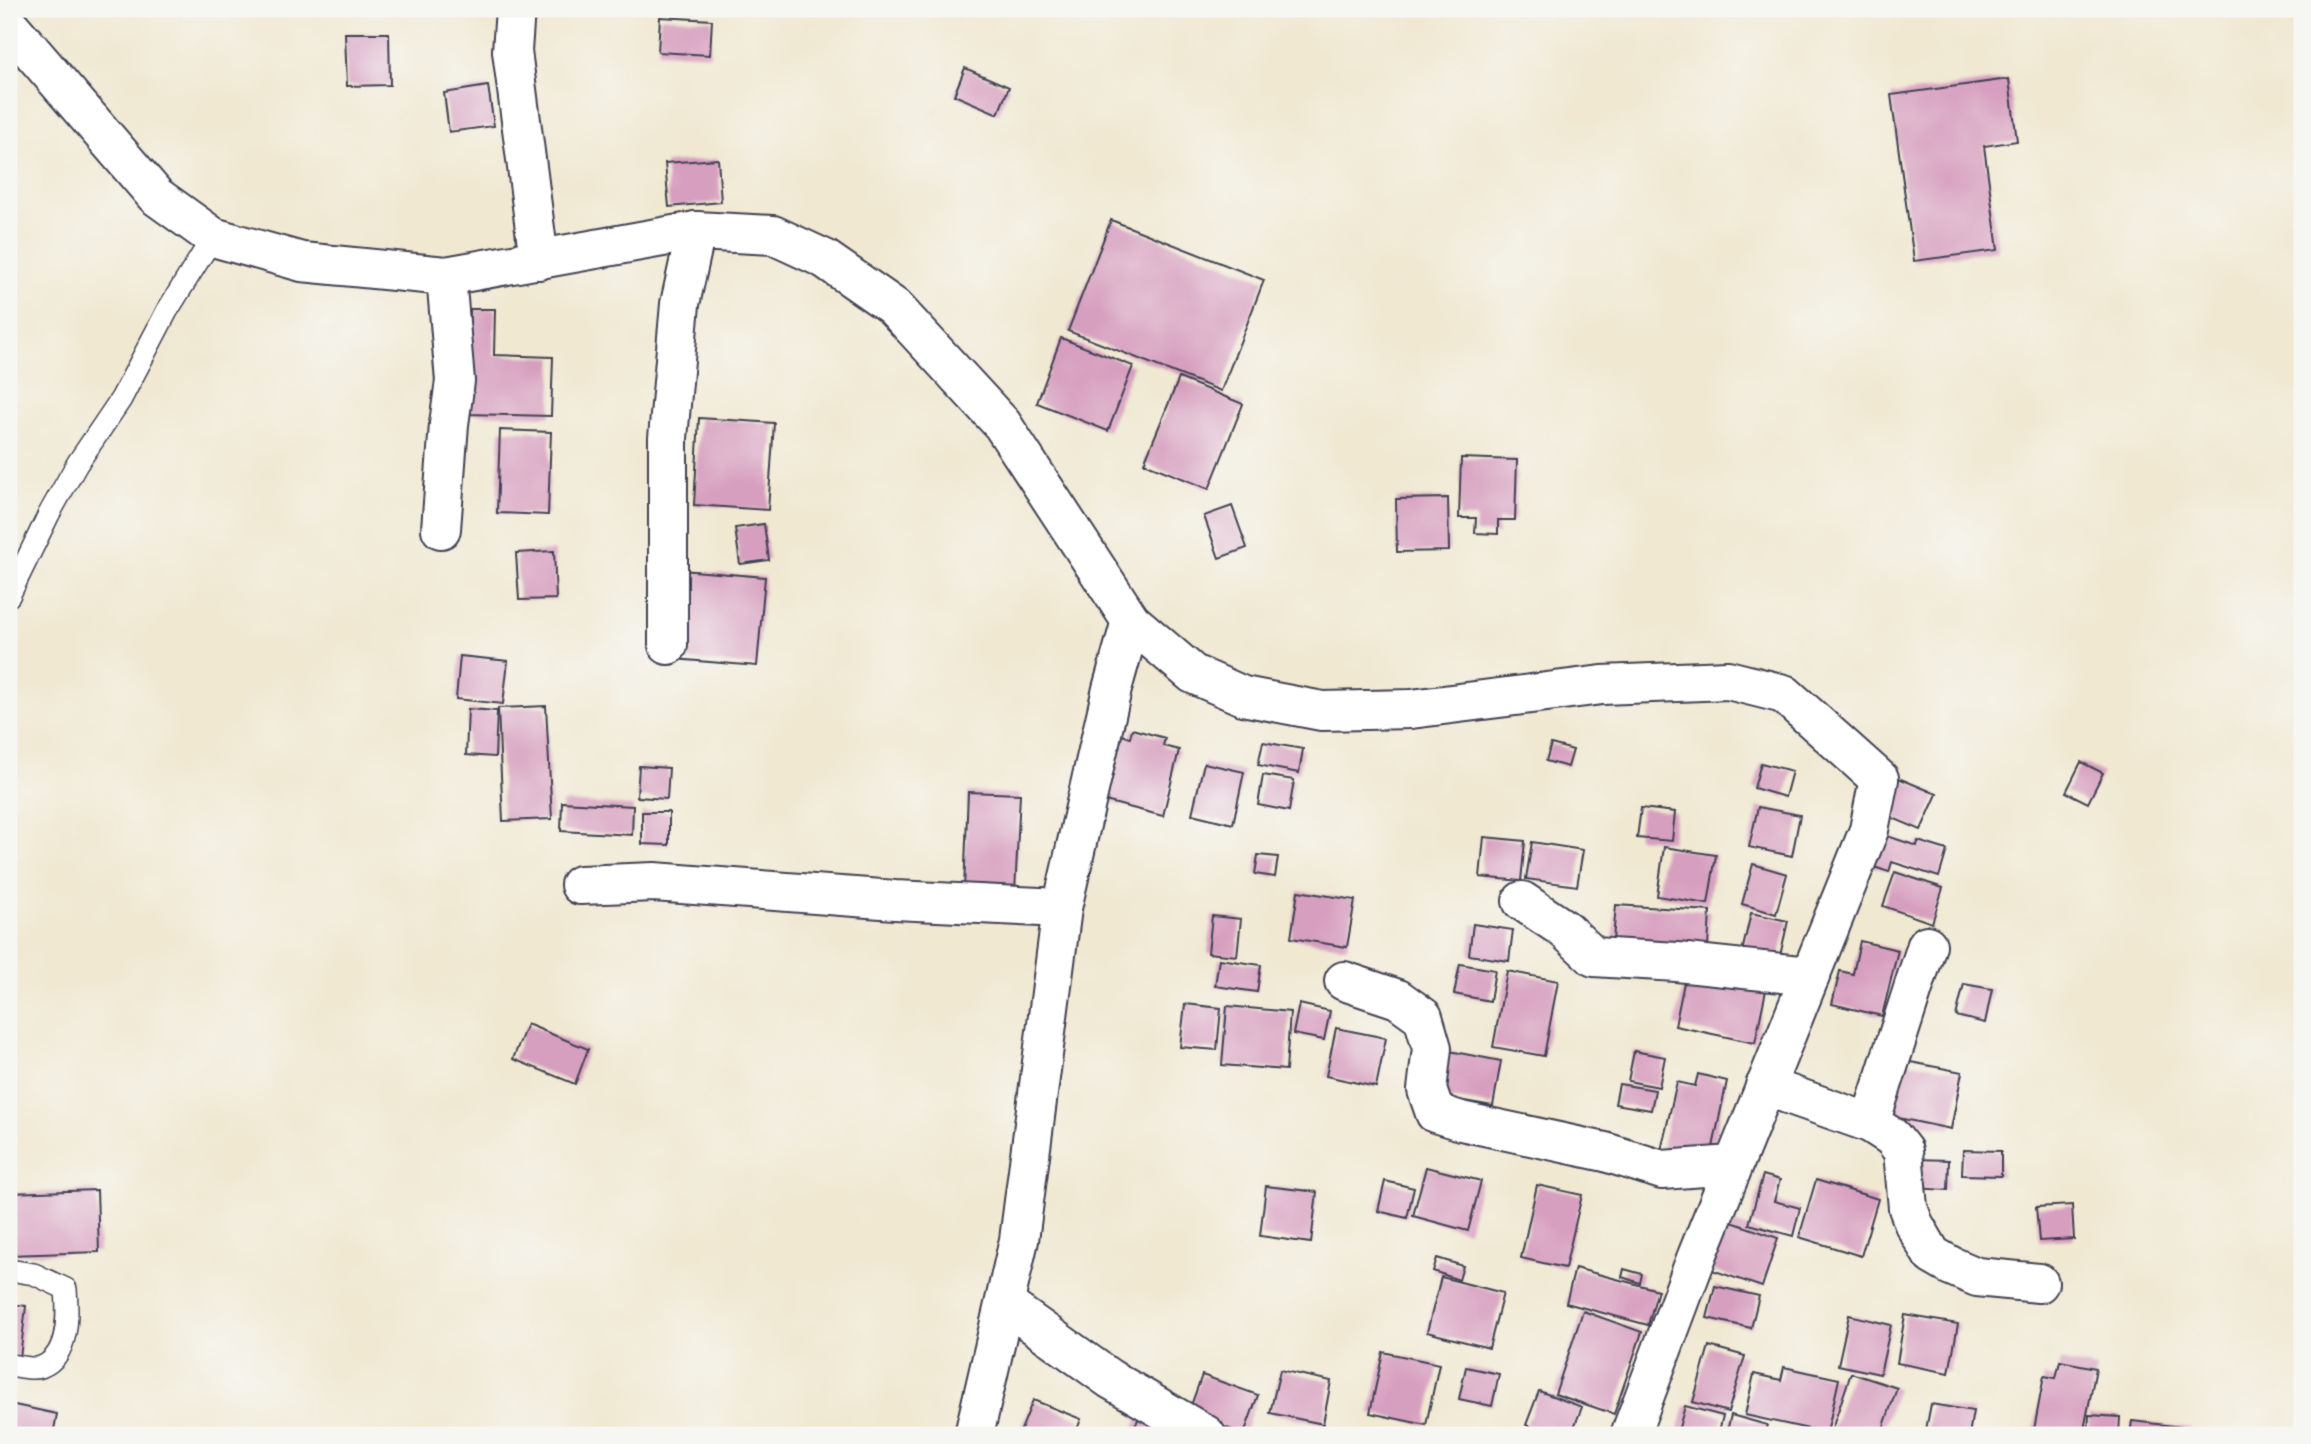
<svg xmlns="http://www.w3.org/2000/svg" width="2311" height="1444" font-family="Caveat,sans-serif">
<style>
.building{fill:#d79fbf}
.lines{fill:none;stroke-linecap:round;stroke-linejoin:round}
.service-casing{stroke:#414052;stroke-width:24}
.minor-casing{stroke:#414052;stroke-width:42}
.service{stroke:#fff;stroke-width:21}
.minor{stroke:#fff;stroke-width:38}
</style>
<rect width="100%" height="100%" fill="#f6f6f2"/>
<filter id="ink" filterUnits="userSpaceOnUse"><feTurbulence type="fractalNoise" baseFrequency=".0143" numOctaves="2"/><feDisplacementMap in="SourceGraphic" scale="14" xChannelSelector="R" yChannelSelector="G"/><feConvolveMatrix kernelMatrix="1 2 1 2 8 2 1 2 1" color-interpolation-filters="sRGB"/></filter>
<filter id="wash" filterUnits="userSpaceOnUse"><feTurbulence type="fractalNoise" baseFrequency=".00686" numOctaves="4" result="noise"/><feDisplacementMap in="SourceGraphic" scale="28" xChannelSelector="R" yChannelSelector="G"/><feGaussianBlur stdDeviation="1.57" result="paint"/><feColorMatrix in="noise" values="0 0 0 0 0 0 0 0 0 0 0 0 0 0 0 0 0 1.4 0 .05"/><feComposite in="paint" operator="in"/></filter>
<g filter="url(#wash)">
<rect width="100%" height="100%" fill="#f0e8d1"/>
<g id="blocks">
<g class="building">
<path d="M660 17 712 20 710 55 658 52Z"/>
<path d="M345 33H389L390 85 347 86Z"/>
<path d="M965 68 1009 87 998 114 954 95Z"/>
<path d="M2009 79 2017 141 1984 146 1998 250 1914 261 1891 95Z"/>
<path d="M488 86 494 126 449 132 444 93Z"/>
<path d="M718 159 721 202 669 207 665 163Z"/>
<path d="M1111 220 1264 280 1221 391 1068 331Z"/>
<path d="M470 309H495L494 355 553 357 551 416 467 414Z"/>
<path d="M1061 338 1133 366 1108 431 1037 403Z"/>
<path d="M1179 378 1243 404 1209 489 1144 463Z"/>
<path d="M699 418 774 423 768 510 694 505Z"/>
<path d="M500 430 551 432 548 515 497 513Z"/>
<path d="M1461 458 1517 460 1515 520H1498V534L1475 533 1476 518H1459Z"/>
<path d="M1448 498 1449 551 1397 552 1396 499Z"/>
<path d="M1232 506 1247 548 1219 558 1204 516Z"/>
<path d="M764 524 769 560 740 564 735 528Z"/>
<path d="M554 551 556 599 519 600 516 553Z"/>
<path d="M681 570 765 577 757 666 674 659Z"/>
<path d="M460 656 508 661 503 704 456 699Z"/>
<path d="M546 706 552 819 503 821 498 708Z"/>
<path d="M468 709 497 711 495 757 466 755Z"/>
<path d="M1132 729 1165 738 1163 746 1179 750 1163 816 1105 801 1122 735 1130 738Z"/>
<path d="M1263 742 1303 749 1299 773 1258 765Z"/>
<path d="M1551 744 1573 750 1568 767 1546 761Z"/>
<path d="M2081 762 2103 773 2088 803 2066 792Z"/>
<path d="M1204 763 1244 772 1233 824 1192 814Z"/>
<path d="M1761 763 1792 771 1785 797 1754 788Z"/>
<path d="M639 766 669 768 667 799 637 797Z"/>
<path d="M1263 775 1294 780 1289 811 1258 805Z"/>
<path d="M1896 777 1937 794 1921 830 1881 813Z"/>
<path d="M968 792 1020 794 1015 892 964 890Z"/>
<path d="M562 802 633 806 632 835 561 831Z"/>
<path d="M1758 807 1800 815 1792 856 1749 847Z"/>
<path d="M1641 808 1675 812 1672 841 1637 838Z"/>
<path d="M642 812H669V845L642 844Z"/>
<path d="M1881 834 1917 846 1918 841 1947 850 1939 877 1892 862 1889 872 1871 866Z"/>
<path d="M1484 837 1525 841 1521 881 1480 877Z"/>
<path d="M1532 842 1583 850 1577 886 1526 879Z"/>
<path d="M1664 847 1716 855 1708 904 1657 896Z"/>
<path d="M1258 855 1278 857 1275 877 1255 874Z"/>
<path d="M1753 864 1787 874 1776 914 1742 904Z"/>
<path d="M1895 872 1943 888 1932 923 1883 906Z"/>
<path d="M1298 891 1355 900 1347 947 1291 938Z"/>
<path d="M1616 905 1710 911 1708 947 1613 940Z"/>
<path d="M1751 913 1788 921 1779 960 1742 952Z"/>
<path d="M1212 916 1241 919 1237 956 1208 953Z"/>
<path d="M1473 924 1513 930 1509 961 1469 955Z"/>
<path d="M1860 941 1898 950 1882 1016 1832 1004 1840 971 1853 974Z"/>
<path d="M1219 959 1261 965 1257 992 1215 986Z"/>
<path d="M1460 964 1495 970 1490 1001 1454 994Z"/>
<path d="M1507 971 1558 981 1544 1056 1493 1047Z"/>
<path d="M1686 973 1766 990 1755 1043 1675 1026Z"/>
<path d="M1964 984 1992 989 1985 1023 1956 1016Z"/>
<path d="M1185 1004 1221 1008 1217 1050 1180 1047Z"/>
<path d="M1299 1004 1330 1011 1324 1040 1293 1034Z"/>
<path d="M1227 1006 1290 1012 1286 1070 1222 1065Z"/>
<path d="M527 1024 588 1049 575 1084 513 1059Z"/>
<path d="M1336 1028 1386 1038 1376 1087 1326 1076Z"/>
<path d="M1449 1051 1501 1061 1493 1106 1441 1097Z"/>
<path d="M1634 1051 1665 1057 1659 1087 1628 1081Z"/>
<path d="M1895 1059 1962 1072 1951 1129 1884 1115Z"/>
<path d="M1698 1074 1727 1081 1709 1166 1660 1155 1677 1082 1695 1086Z"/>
<path d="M1619 1084 1655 1090 1651 1110 1615 1104Z"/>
<path d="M1963 1150 2001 1151V1176L1962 1175Z"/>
<path d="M1915 1159 1949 1160 1948 1190 1914 1188Z"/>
<path d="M1426 1167 1481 1181 1468 1231 1413 1216Z"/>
<path d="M1763 1175 1780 1180 1774 1201 1800 1208 1793 1236 1749 1224Z"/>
<path d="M1816 1180 1878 1199 1861 1256 1799 1237Z"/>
<path d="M1385 1181 1414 1188 1407 1218 1378 1211Z"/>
<path d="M1537 1185 1582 1195 1565 1268 1521 1258Z"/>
<path d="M1266 1186 1317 1192 1311 1243 1260 1236Z"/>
<path d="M97 1190 99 1252 9 1255V1193Z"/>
<path d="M2072 1205 2074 1239 2039 1241 2036 1207Z"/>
<path d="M1726 1220 1778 1238 1762 1287 1709 1269Z"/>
<path d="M1437 1258 1463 1266 1459 1280 1433 1271Z"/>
<path d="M1575 1268 1658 1290 1648 1325 1566 1303Z"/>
<path d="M1624 1269 1642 1274 1640 1283 1622 1277Z"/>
<path d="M1441 1277 1503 1293 1489 1348 1427 1332Z"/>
<path d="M1715 1286 1759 1296 1751 1328 1707 1318Z"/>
<path d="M9 1304 26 1306 20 1358 9 1357Z"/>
<path d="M1583 1311 1642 1332 1614 1414 1555 1394Z"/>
<path d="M1849 1315 1891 1325 1880 1374 1838 1365Z"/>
<path d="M1905 1315 1958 1324 1949 1373 1897 1363Z"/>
<path d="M1709 1346 1745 1356 1728 1412 1693 1402Z"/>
<path d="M1383 1352 1439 1364 1426 1425 1370 1413Z"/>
<path d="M2060 1361 2096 1368 2083 1435H2033L2044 1376 2056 1378Z"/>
<path d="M1466 1367 1499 1374 1492 1406 1459 1399Z"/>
<path d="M1784 1367 1839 1379 1827 1433 1745 1415 1754 1374 1781 1380Z"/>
<path d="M1280 1370 1331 1381 1323 1424 1270 1413Z"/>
<path d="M1851 1373 1897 1388 1881 1435H1830Z"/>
<path d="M1202 1375 1258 1395 1244 1434 1188 1414Z"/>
<path d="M1539 1391 1582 1407 1571 1435H1552L1526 1425Z"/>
<path d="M1033 1400 1081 1419 1075 1435H1019Z"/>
<path d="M10 1404 57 1414 53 1435H9Z"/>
<path d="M1931 1404 1973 1411 1969 1435H1925Z"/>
<path d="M1685 1406 1723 1416 1718 1435H1677Z"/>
<path d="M1144 1407 1172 1421 1165 1435H1143L1133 1430Z"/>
<path d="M1731 1415 1767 1425 1764 1435H1726Z"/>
<path d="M2089 1415 2120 1417 2119 1435H2088Z"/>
<path d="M2132 1421 2191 1428 2190 1435H2130Z"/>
</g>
</g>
</g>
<g filter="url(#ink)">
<use href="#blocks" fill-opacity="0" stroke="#414052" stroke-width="2"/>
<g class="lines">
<defs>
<g id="service">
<path d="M9 596 49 514 77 464 121 399 167 311 213 237"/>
<path d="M9 1270 34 1274 66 1289C68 1313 70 1356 41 1367 33 1370 18 1366 9 1365"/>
</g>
<g id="minor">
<path d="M515 9 512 51 539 260"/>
<path d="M9 25 156 196 213 237 302 262 446 276 696 231 773 235 825 259 894 307 1002 424 1131 621 1193 674 1243 696 1322 711 1411 709 1602 685 1728 680 1784 694 1879 779 1869 830 1697 1256 1630 1435"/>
<path d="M441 529 449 424 455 381 446 276"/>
<path d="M668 645V438L680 304 696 231"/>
<path d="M580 885 654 882 895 900 1062 908"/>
<path d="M1522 901 1564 929 1594 957 1677 962 1810 976"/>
<path d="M1344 981 1398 999 1423 1017 1432 1048 1427 1090 1435 1113 1461 1121 1605 1152 1662 1170 1733 1165"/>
<path d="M1765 1086 1870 1123 1892 1137 1903 1151 1908 1208 1914 1224 1932 1255 1951 1266 1977 1277 2039 1283"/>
<path d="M1870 1123 1927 945"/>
<path d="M1005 1304 1110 1379 1206 1435"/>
<path d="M974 1435 1019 1240 1062 908 1112 689 1131 621"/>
</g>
</defs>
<use href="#service" class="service-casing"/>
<use href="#minor" class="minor-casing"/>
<use href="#service" class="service"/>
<use href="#minor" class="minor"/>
</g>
</g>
<rect width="2311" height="1444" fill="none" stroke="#f6f6f2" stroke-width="35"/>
</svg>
